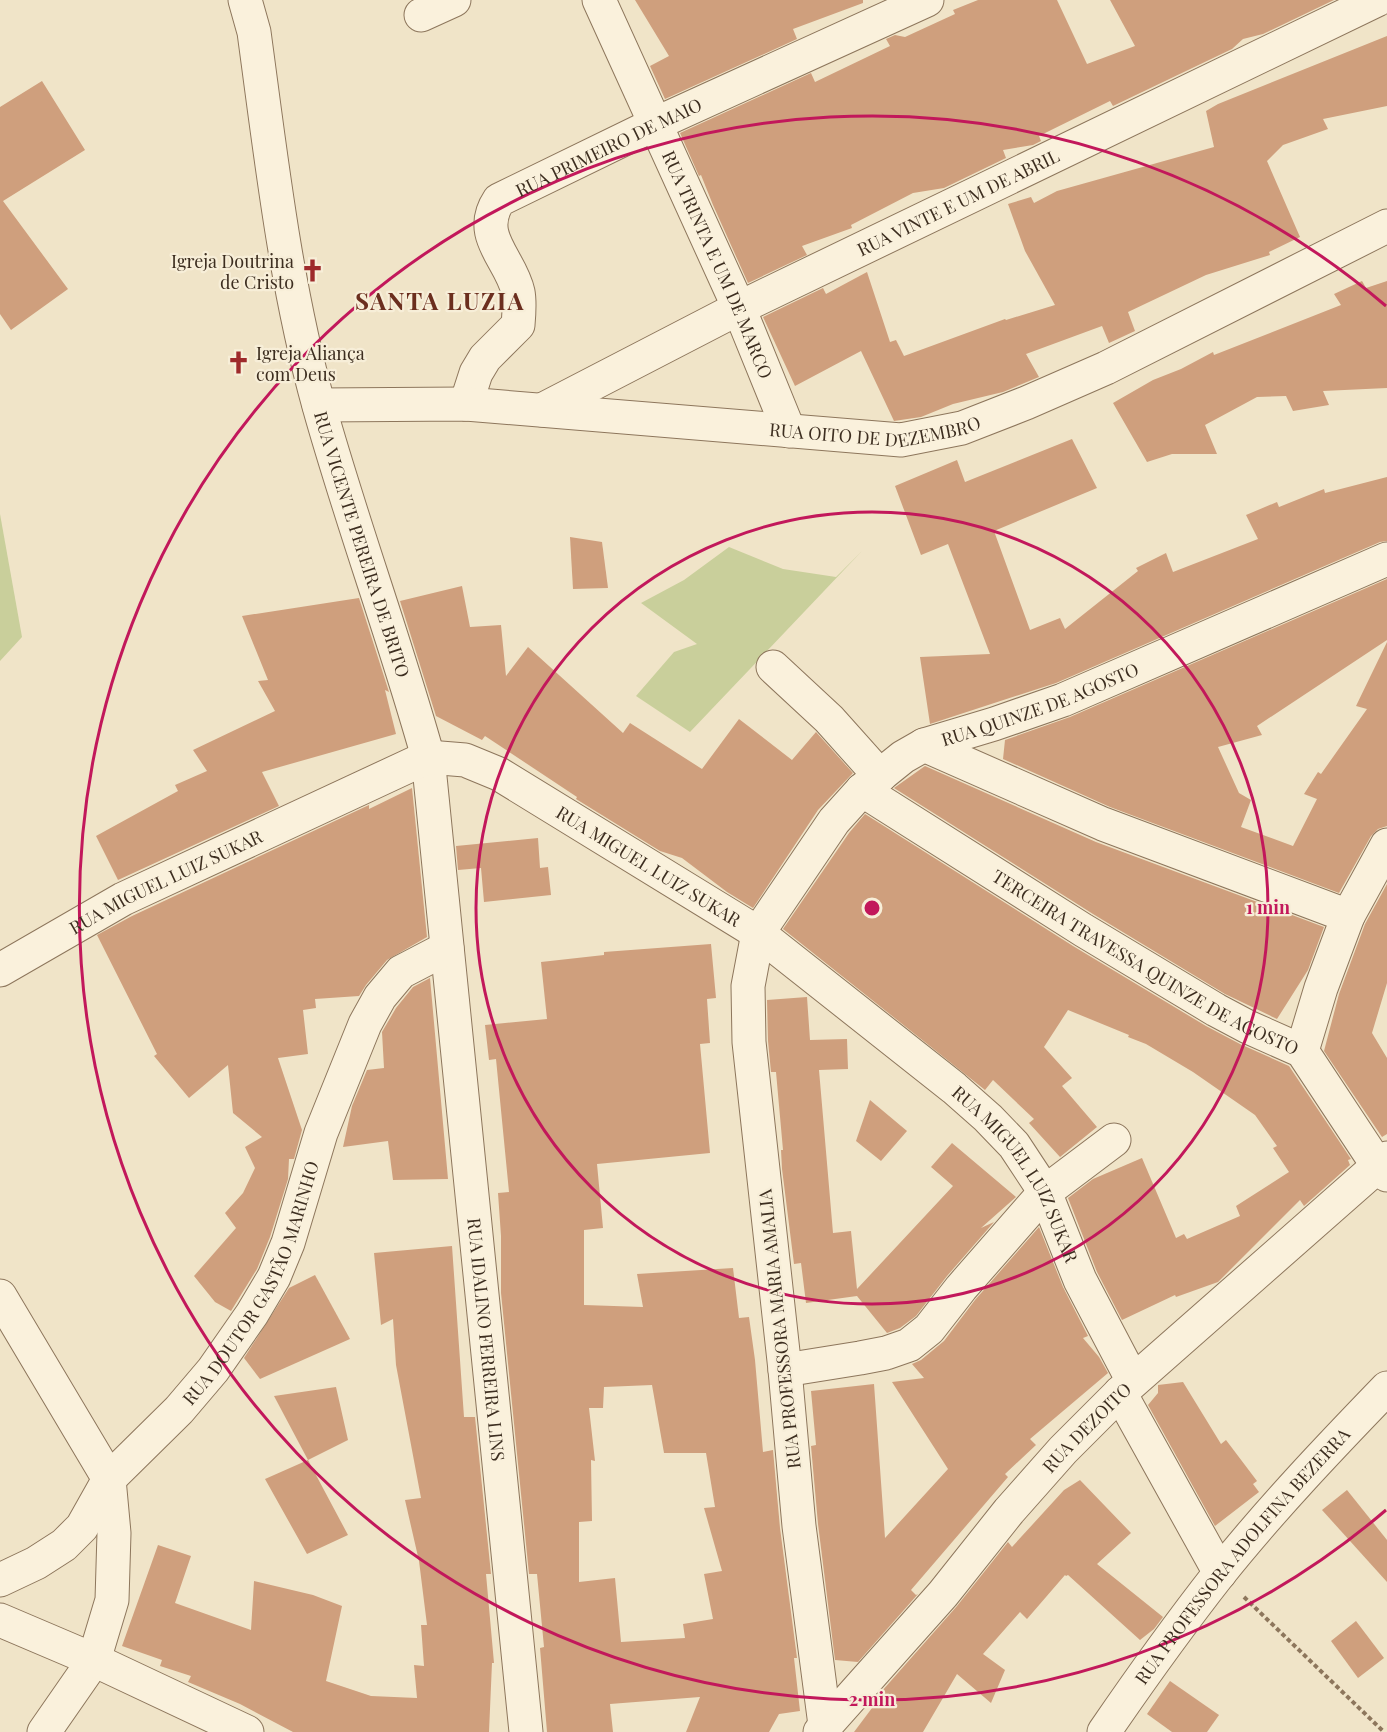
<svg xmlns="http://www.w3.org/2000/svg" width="1387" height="1732" font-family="'Playfair Display',serif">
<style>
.green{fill:#c9cf9b}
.building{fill:#cf9f7d;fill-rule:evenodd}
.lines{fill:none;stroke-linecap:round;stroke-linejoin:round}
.street-casing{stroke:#8d765c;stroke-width:35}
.path{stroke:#8d765c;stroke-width:4;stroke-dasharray:4.5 3;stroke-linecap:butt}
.street{stroke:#faf1dc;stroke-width:33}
.ring{fill:none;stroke:#c2185b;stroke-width:3}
.labels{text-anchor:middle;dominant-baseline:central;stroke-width:4.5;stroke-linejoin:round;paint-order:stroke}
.street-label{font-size:18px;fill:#3d2e20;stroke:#f7eed8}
.poi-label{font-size:18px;fill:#3d2e20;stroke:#f7eed8;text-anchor:end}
.district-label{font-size:24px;font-weight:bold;letter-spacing:1.5px;fill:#6b2e1e;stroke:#f7eed8}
.centre{fill:#c2185b;stroke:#f7eed8;stroke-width:3}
.ring-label{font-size:18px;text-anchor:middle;font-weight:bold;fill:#c2185b;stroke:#f7eed8;stroke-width:4.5;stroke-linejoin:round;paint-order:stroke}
</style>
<rect width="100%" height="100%" fill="#f0e4c8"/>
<g class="green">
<path d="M0 514 22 637 0 661Z"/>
<path d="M729 547 783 569 836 577 862 551 690 732 636 696 674 652 697 644 641 603 684 580Z"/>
</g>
<g class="building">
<path d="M635 0H863V3L793 29 797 39 665 99 650 66 669 56Z"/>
<path d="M978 0H1057L1087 64 1135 46 1110 0H1334L1263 34 1243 39 1232 49 1113 106 1110 101 1039 136 1041 141 1033 145 1003 150 1006 158 944 188 913 193 851 225 852 228 802 246 807 255 748 283 713 205 701 175 699 176 680 133 811 73 815 82 890 46 886 39 895 35 905 37 955 14 953 10Z"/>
<path d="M1387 36V106L1323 119 1328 129 1283 145 1267 161 1300 237 1269 252 1270 255 1206 275 1128 312 1135 331 1109 343 1102 326 1026 354 1039 377 1003 392 953 404 921 417 894 421 861 351 795 386 763 317 823 288 826 294 867 272 890 342 896 340 904 356 1005 319 1006 320 1055 305 1025 251 1008 204 1031 197 1034 203 1057 191 1214 147 1206 111 1218 104Z"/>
<path d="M42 81 85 150 3 201 68 289 11 330 0 314V107Z"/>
<path d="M1362 281 1366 288 1387 281V388L1323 391 1329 405 1293 411 1286 396 1257 397 1205 425 1217 454H1172L1147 462 1113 403 1153 380 1181 369 1213 352 1214 355 1341 305 1334 294Z"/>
<path d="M1072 439 1097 488 994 531 1030 630 1060 618 1065 629 1138 571 1136 568 1166 553 1173 572 1258 539 1246 515 1277 502 1279 507 1324 489 1325 493 1387 477V541L1380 542 1056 683 930 724 920 657 990 654 948 544 921 555 895 486 957 460 965 482Z"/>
<path d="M570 537 602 542 608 588 573 589Z"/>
<path d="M1387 579V640L1257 726 1262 735 1218 747 1239 793 1251 800 1241 827 1293 846 1317 799 1304 794 1318 772 1321 774 1367 709 1356 706 1387 642V826L1378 829 1371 836 1339 893 1110 807 1003 759 1005 740 1070 717Z"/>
<path d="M462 586 470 627 501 625 506 676 528 647 623 733 630 723 702 769 739 719 792 760 816 732 853 773 818 810 753 908 727 892 682 858 660 851 576 799 577 797 485 736 482 740 436 716 400 601Z"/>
<path d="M359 598 389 692 385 690 396 734 262 772 279 806 118 880 96 836 178 791 175 785 207 771 193 750 275 711 258 681 268 680 242 616Z"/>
<path d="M925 766 1096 842 1324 927 1308 970 1277 1019 1225 994 1093 914 894 788Z"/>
<path d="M412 788 427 937 387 960 366 985 359 996 315 999 316 1008 303 1010 308 1054 278 1058 302 1130 294 1159H289L288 1179 270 1237 257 1269 231 1311 215 1302 194 1276 236 1228 225 1213 243 1193 255 1168 245 1147 262 1137 233 1113 228 1065 189 1098 154 1056 157 1054 97 935 132 916 369 805V809Z"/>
<path d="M865 814 1073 946 1206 1026 1240 1044 1289 1066 1351 1159 1348 1160 1350 1165 1304 1206 1300 1200 1218 1282 1176 1297 1175 1295 1122 1320 1097 1272 1068 1198 1093 1179 1142 1158 1176 1238 1184 1234 1187 1239 1240 1216 1236 1206 1289 1172 1273 1148 1277 1146 1255 1115 1193 1072 1146 1044 1128 1037 1129 1035 1068 1010 1044 1047 1072 1078 1062 1086 1097 1127 1060 1157 1029 1123 1034 1119 993 1080 985 1090 783 929 849 833Z"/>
<path d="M538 838 540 868 548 867 551 895 484 902 481 868 458 870 456 846Z"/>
<path d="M1387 884V983L1372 1033 1387 1058V1134L1382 1137 1324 1051 1339 994 1365 924Z"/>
<path d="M711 944 716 998 707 999 710 1043 700 1044 710 1153 597 1164 603 1228 584 1230V1305L643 1307 637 1274 733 1268 739 1318 749 1317 755 1360 763 1452 773 1450 780 1528 797 1658H794L800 1711 779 1714 769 1732H686L700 1697 610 1704 613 1732H547L540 1648 544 1647 537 1574H529L501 1293V1236L498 1193 509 1192 496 1059 489 1060 485 1025 547 1019 541 962 604 955V952ZM652 1385 664 1453H706L715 1507 704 1508 722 1571 704 1574 713 1619 683 1624 685 1638 621 1642 615 1578 579 1582V1522L592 1521 591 1460 595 1461 589 1408H603L604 1387Z"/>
<path d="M430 978 448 1179 393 1180 388 1141 343 1147 352 1106 367 1070 384 1068 382 1032 396 1008 413 987Z"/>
<path d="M807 997 810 1040 847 1039 848 1069 819 1070 833 1233 851 1231 857 1289 953 1186 931 1167 952 1143 1016 1197 981 1228 994 1222 947 1276 916 1316 900 1328 887 1333 857 1296 806 1303 801 1263 794 1264 782 1169 781 1150H783L776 1072H771L768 1041 767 1000Z"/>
<path d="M870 1100 907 1131 881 1161 856 1141Z"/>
<path d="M1039 1227 1063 1287 1088 1336 1083 1338 1099 1357 1108 1373 1030 1439 1036 1445 1005 1474 1008 1477 911 1590 916 1595 918 1594 858 1662 835 1660 818 1524 811 1446 816 1445 811 1391 874 1384 885 1538 948 1469 892 1382 924 1378 912 1364 921 1360 944 1341 975 1300Z"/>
<path d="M452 1246 464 1417H475L491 1574H486L494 1663H492L489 1732H293L240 1704 188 1682 191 1676 160 1666 162 1660 122 1646 158 1545 191 1556 175 1603 251 1630 254 1581 313 1595 342 1606 326 1681 371 1696 417 1698 414 1665 424 1666 421 1625H427L419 1561 405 1500 421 1498 396 1365 393 1319 381 1325 374 1253Z"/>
<path d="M315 1275 350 1339 260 1379 244 1358 289 1288Z"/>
<path d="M1183 1382 1221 1444 1226 1440 1257 1481 1253 1484 1259 1492 1215 1526 1148 1405 1158 1393V1385Z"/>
<path d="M336 1387 348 1440 308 1460 348 1535 307 1554 265 1479 308 1460 274 1396Z"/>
<path d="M1080 1480 1131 1533 1097 1564 1163 1617 1154 1629 1140 1640 1068 1575 1066 1576 1065 1575 1027 1619 1020 1612 983 1654 1005 1670 991 1703 957 1674 923 1732H854L884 1692 882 1691 957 1606 1008 1542 1012 1547 1064 1490Z"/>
<path d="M1347 1490 1387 1540V1582L1322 1510Z"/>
<path d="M1356 1621 1384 1658 1358 1678 1331 1641Z"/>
<path d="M1170 1681 1219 1715 1207 1732H1172L1147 1714Z"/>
</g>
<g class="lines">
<defs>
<g id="street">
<path id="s1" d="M245 0 254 32C271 157 285 284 319 406 352 524 395 639 428 757L526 1732"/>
<path id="s2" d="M599 0 739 308 789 431"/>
<path d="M421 15 454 0"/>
<path id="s3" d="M466 404 476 373 485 358 518 325C519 314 520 302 518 292 511 259 475 236 499 200L655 124 927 0"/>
<path id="s4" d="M319 405 466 404 901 440 962 428 1026 403 1106 368 1387 226"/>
<path id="s5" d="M542 410 739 308 1377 0"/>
<path d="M773 667 829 719 880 776"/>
<path d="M924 745 1103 824 1348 916"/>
<path id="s6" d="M862 790 1083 930 1216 1010 1248 1027 1302 1051 1378 1166 1387 1175"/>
<path id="s7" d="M0 970 123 899 428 757 465 760 499 774 758 933 954 1088 988 1118 1014 1145 1045 1192 1080 1280 1133 1381"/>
<path d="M1302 1051 1321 988 1348 916 1387 845"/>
<path d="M0 1296 109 1479 114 1533 112 1600 94 1660 44 1732"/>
<path d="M785 1370 860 1358 886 1353 909 1345 929 1329 961 1288 1045 1192 1114 1140"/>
<path d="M1120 1393 1220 1573"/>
<path id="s8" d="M0 1580 36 1563 64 1545 82 1527 109 1479 179 1410 213 1370 252 1314 274 1277 288 1243 321 1133 365 1024 380 997 401 972 447 948"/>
<path d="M0 1620 94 1660 247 1732"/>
<path id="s9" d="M825 1725 799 1526 785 1370 749 1042 748 986 758 933 834 821 862 790 903 757 924 745 994 724 1063 700 1387 559"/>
<path id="s10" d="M820 1732 943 1594 1009 1511 1063 1450 1120 1393 1387 1158"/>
<path id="s11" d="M1104 1732C1141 1678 1179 1625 1219 1574 1271 1509 1329 1448 1387 1388"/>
</g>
</defs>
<use href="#street" class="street-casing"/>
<path class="path" d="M1244 1597 1384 1732"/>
<use href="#street" class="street"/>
</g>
<g class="ring">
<circle cx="872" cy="908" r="396"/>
<path d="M1386 1510A792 792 0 1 1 1386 306"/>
</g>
<defs>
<symbol id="church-bare" viewBox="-9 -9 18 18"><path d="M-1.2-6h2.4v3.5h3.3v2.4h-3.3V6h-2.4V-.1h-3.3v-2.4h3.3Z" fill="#9e2a2b" stroke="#f7eed8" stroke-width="2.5" paint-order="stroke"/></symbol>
</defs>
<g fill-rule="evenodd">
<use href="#church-bare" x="296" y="254" width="33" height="33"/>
<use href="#church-bare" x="222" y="346" width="33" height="33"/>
</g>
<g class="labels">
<g class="street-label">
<text stroke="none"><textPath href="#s3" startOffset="351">RUA PRIMEIRO DE MAIO</textPath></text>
<text stroke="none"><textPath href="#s5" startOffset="465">RUA VINTE E UM DE ABRIL</textPath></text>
<text stroke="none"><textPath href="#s2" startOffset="290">RUA TRINTA E UM DE MARCO</textPath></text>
<text stroke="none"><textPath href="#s4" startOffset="558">RUA OITO DE DEZEMBRO</textPath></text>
<text stroke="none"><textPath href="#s1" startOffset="558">RUA VICENTE PEREIRA DE BRITO</textPath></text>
<text stroke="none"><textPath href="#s9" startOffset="1174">RUA QUINZE DE AGOSTO</textPath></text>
<text stroke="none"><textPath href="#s7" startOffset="728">RUA MIGUEL LUIZ SUKAR</textPath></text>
<text stroke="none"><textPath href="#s7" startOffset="188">RUA MIGUEL LUIZ SUKAR</textPath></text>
<text stroke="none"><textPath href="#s6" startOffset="332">TERCEIRA TRAVESSA QUINZE DE AGOSTO</textPath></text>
<text stroke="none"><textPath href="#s7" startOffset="1214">RUA MIGUEL LUIZ SUKAR</textPath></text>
<text stroke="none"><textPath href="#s8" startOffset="400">RUA DOUTOR GASTÃO MARINHO</textPath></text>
<text transform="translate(779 1329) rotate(-96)">RUA PROFESSORA MARIA AMALIA</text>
<text stroke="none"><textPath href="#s1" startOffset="1366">RUA IDALINO FERREIRA LINS</textPath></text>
<text stroke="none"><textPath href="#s10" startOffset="405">RUA DEZOITO</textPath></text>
<text stroke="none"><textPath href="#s11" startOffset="224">RUA PROFESSORA ADOLFINA BEZERRA</textPath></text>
</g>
<g class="poi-label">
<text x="294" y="261">Igreja Doutrina<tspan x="294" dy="21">de Cristo</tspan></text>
<text x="256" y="353" text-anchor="start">Igreja Aliança<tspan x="256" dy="21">com Deus</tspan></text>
</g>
<g class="district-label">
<text x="440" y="300">SANTA LUZIA</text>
</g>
</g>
<circle cx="872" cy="908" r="9" class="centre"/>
<g class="ring-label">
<text x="1268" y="914">1 min</text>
<text x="872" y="1706">2 min</text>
</g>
</svg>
